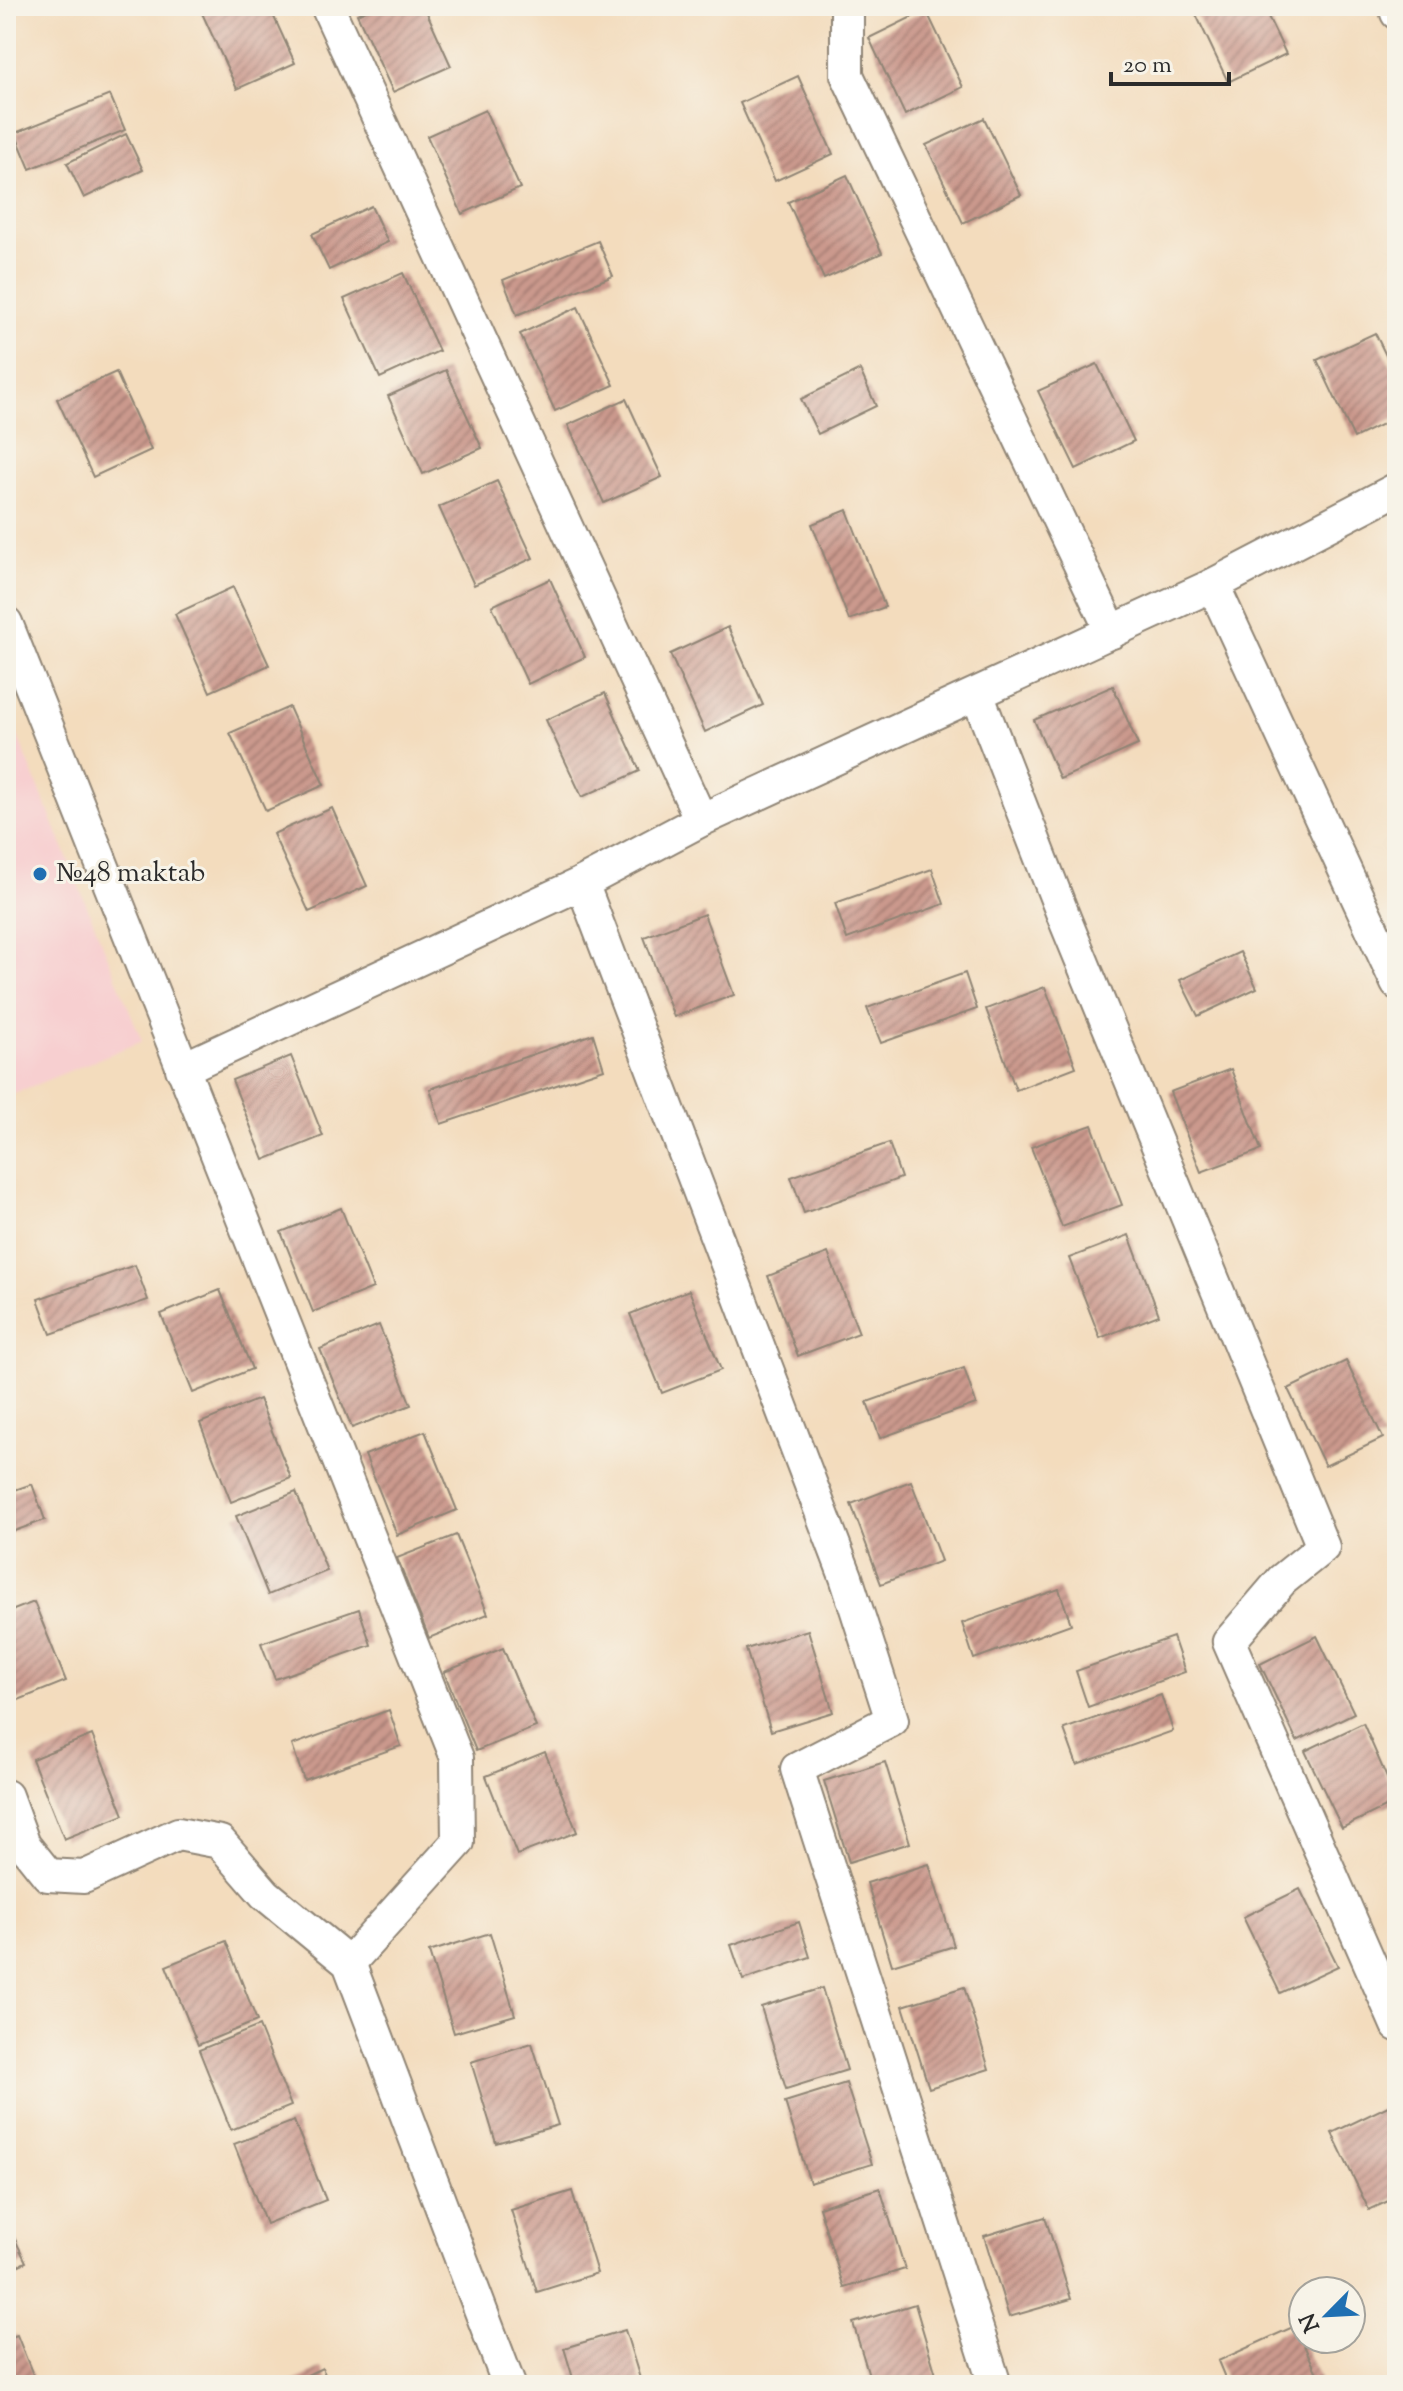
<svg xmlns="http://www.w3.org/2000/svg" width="1403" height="2391" font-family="'Sorts Mill Goudy',serif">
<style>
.built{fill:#f7cfd0}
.building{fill:url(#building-hatch)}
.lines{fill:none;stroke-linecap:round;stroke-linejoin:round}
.street-casing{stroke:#8f8474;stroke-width:36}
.street{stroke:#fff;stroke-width:32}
.poi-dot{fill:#1f6fb2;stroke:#f7f3e8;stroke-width:3}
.labels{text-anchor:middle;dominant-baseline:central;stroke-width:6;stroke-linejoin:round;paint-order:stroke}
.poi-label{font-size:28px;fill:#2b2b2b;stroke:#f7f3e8;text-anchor:start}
</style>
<defs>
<pattern id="building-hatch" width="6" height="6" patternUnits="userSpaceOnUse" patternTransform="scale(2)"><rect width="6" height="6" fill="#cb998d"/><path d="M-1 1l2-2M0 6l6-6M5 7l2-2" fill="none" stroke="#a57d73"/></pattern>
</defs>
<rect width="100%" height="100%" fill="#f7f3e8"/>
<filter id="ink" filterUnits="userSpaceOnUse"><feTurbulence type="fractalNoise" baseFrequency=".0125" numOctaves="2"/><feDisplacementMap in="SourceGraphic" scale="16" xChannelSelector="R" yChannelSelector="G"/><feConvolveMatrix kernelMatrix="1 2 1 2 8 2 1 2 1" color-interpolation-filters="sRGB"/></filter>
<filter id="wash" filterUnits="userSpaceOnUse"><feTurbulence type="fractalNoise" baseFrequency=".006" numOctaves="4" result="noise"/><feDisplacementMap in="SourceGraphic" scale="32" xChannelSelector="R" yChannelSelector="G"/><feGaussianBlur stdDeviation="1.8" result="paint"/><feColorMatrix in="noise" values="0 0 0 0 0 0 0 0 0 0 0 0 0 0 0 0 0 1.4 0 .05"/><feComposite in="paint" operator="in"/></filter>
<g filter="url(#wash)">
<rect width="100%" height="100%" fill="#f3dcbd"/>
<path class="built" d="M6 707 142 1041 6 1097Z"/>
<g id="blocks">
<g class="building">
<path d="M213 6H269L295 63 237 89 201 11Z"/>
<path d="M375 6H424L451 66 393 92 357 14Z"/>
<path d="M1192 6H1263L1286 54 1228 82Z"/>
<path d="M926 10 963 87 905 115 869 38Z"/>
<path d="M798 76 833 154 775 181 740 103Z"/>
<path d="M110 95 125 130 30 169 15 133Z"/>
<path d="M485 110 520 188 462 214 427 136Z"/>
<path d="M984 118 1021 195 963 223 926 145Z"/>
<path d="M126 134 143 170 84 198 67 163Z"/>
<path d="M847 175 882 253 824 279 788 202Z"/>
<path d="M371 206 388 242 329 270 312 234Z"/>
<path d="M598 241 613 276 517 315 503 280Z"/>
<path d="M403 273 439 351 380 378 344 299Z"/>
<path d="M578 307 614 385 555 411 520 334Z"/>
<path d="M1375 333 1397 378V417L1354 438 1317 360Z"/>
<path d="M1097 364 1134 441 1076 469 1038 391Z"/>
<path d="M446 370 482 448 423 474 388 396Z"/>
<path d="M860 370 876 406 818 434 801 399Z"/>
<path d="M116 372 151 450 93 477 57 399Z"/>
<path d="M626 399 662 477 604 503 568 425Z"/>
<path d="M497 481 533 558 474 585 439 507Z"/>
<path d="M847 510 885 607 849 620 812 524Z"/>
<path d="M550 579 585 657 528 684 492 606Z"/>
<path d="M233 587 269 665 210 692 175 614Z"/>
<path d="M728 627 763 705 705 732 670 654Z"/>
<path d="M1113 686 1138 745 1060 779 1034 720Z"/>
<path d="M605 693 640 771 582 797 546 720Z"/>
<path d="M289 707 324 785 266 811 230 733Z"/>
<path d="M332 808 367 886 309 912 273 834Z"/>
<path d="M932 869 944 904 847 939 835 903Z"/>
<path d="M704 914 734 995 674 1017 644 937Z"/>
<path d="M1240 952 1257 988 1198 1016 1180 980Z"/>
<path d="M965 973 977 1009 881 1043 867 1008Z"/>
<path d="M1045 987 1076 1067 1016 1090 986 1009Z"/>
<path d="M593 1034 604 1069 441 1124 430 1089Z"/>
<path d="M291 1056 323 1136 264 1160 232 1080Z"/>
<path d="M1231 1069 1261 1150 1201 1172 1170 1092Z"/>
<path d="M1092 1125 1122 1205 1062 1227 1031 1147Z"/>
<path d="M889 1143 901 1178 804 1213 791 1177Z"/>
<path d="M341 1208 373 1288 313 1312 281 1232Z"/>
<path d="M1129 1235 1159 1315 1100 1338 1069 1258Z"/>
<path d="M828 1253 859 1333 798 1356 768 1276Z"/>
<path d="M135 1265 148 1300 51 1334 38 1299Z"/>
<path d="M220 1290 252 1369 193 1393 161 1314Z"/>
<path d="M689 1290 721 1370 662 1393 630 1314Z"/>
<path d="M379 1325 411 1405 352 1428 320 1349Z"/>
<path d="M1346 1361 1383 1438 1325 1466 1288 1389Z"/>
<path d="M964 1368 976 1404 880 1438 867 1402Z"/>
<path d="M259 1399 291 1478 231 1502 200 1423Z"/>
<path d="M425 1431 457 1510 397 1535 365 1455Z"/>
<path d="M911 1481 941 1561 881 1584 851 1504Z"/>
<path d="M32 1484 45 1520 6 1534V1493Z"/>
<path d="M296 1492 327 1571 268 1595 236 1516Z"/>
<path d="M456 1535 488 1614 429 1638 397 1558Z"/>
<path d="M1059 1589 1071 1624 974 1659 962 1623Z"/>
<path d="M34 1602 66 1681 6 1705V1613Z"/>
<path d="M359 1609 371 1645 275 1679 261 1643Z"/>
<path d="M808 1630 833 1712 771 1731 746 1649Z"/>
<path d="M1317 1636 1354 1713 1297 1741 1260 1664Z"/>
<path d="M1173 1637 1185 1672 1088 1707 1076 1671Z"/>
<path d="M503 1648 536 1727 476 1751 444 1672Z"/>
<path d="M1161 1695 1173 1731 1077 1765 1064 1729Z"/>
<path d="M389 1710 401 1746 304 1780 292 1745Z"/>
<path d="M1363 1723 1397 1801 1342 1828 1305 1751Z"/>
<path d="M92 1735 124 1815 64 1839 32 1759Z"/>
<path d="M545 1752 577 1832 517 1855 486 1776Z"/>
<path d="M885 1762 910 1843 849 1862 824 1781Z"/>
<path d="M929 1864 954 1946 892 1965 867 1883Z"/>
<path d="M1300 1889 1338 1966 1280 1993 1243 1917Z"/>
<path d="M799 1922 810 1957 743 1980 731 1945Z"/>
<path d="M490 1933 515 2015 454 2033 429 1952Z"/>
<path d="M226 1941 257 2021 198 2045 166 1966Z"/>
<path d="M964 1987 989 2069 929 2088 903 2006Z"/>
<path d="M822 1988 847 2070 786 2089 761 2007Z"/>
<path d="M259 2026 291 2106 231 2130 199 2050Z"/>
<path d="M532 2043 558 2125 496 2143 471 2062Z"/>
<path d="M846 2083 872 2164 810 2183 785 2102Z"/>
<path d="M1390 2105 1397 2121V2197L1369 2210 1332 2133Z"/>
<path d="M294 2121 326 2200 266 2224 234 2144Z"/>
<path d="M880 2188 905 2269 844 2288 819 2207Z"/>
<path d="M572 2191 597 2273 537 2292 511 2210Z"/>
<path d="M1045 2217 1071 2299 1009 2317 984 2236Z"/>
<path d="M9 2227 26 2262 6 2271V2229Z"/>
<path d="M915 2304 939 2385H872L853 2323Z"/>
<path d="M1295 2326 1322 2384 1228 2385 1218 2361Z"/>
<path d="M625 2330 642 2385H575L564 2348Z"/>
<path d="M17 2335 37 2385H6V2339Z"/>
<path d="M322 2368 330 2385H286Z"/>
</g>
</g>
</g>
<g filter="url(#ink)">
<use href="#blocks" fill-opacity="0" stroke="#8f8474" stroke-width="2"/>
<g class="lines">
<defs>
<g id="street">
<path d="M327 6 701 820"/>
<path d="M847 6V75L1112 632"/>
<path d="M1395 6 1397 13"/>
<path d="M1213 585 1397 983"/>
<path d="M6 623 457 1758 458 1842 349 1963"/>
<path d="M977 694 1065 920 1323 1547 1282 1580 1229 1642 1397 2025"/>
<path d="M582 883 846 1577 892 1720 797 1769 995 2385"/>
<path d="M182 1069 582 883 701 820 1213 585 1397 489"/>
<path d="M6 1796 24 1845 48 1875 84 1877 178 1834 220 1842 265 1894 349 1963 509 2385"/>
</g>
</defs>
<use href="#street" class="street-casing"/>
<use href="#street" class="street"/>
</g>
</g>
<circle class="poi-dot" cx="40" cy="874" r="8"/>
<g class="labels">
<g class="poi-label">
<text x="56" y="874">№48 maktab</text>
</g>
</g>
<rect width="1403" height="2391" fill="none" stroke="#f7f3e8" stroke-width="32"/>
<g transform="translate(1327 2315) rotate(246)"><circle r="38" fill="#f7f3e8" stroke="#a5a39c" stroke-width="2"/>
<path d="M0-6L14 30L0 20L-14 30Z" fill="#1f6fb2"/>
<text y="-12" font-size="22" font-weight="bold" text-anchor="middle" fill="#2b2b2b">N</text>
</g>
<path d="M1111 72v12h118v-12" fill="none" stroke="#2b2b2b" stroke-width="4"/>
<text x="1123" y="72" font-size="24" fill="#2b2b2b" stroke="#f7f3e8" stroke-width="6" paint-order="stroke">20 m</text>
</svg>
